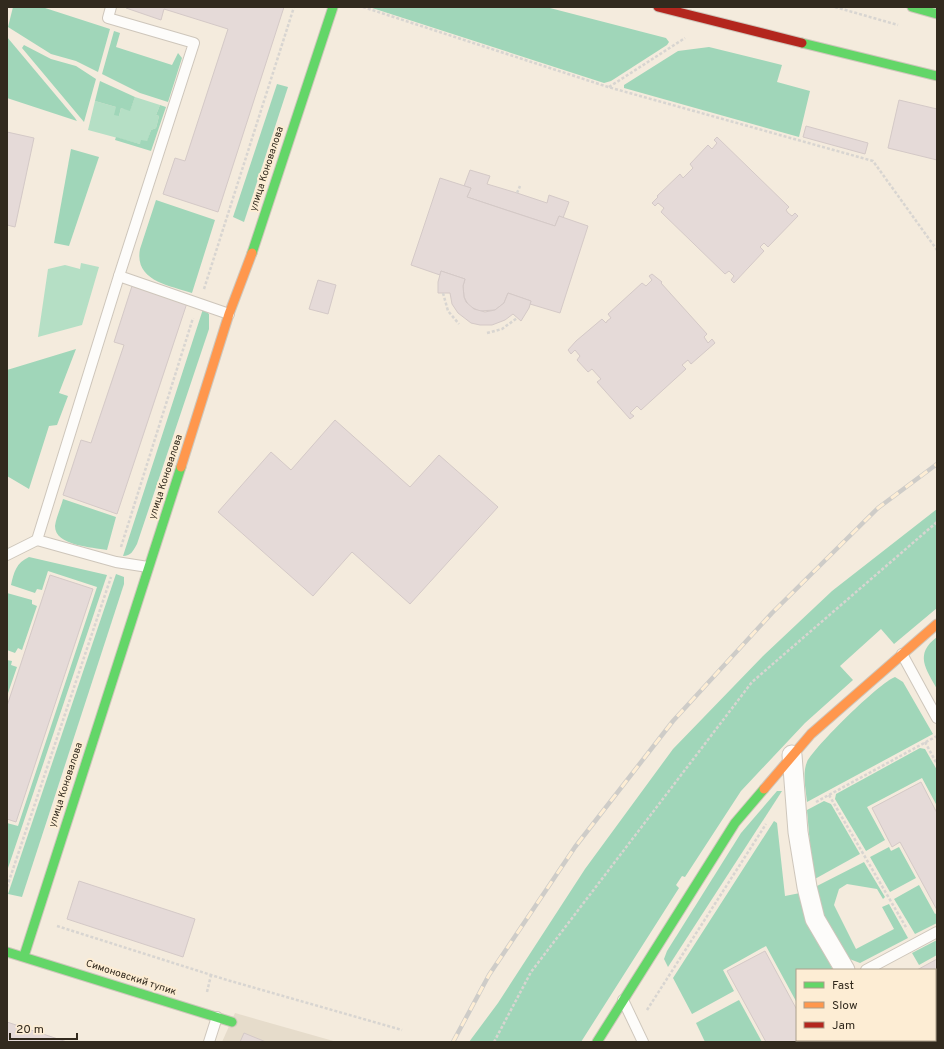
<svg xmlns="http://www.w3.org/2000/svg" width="944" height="1049" font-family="Overpass,sans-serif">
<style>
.industrial{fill:#e6dccb}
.green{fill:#b5dfc5}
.forest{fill:#a0d6b9}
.building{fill:#e5dad8;stroke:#d4c9c7}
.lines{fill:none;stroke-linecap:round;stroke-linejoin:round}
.lane-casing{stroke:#cec6bb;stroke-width:12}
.street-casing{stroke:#cec6bb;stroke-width:21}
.fast-casing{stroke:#cec6bb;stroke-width:11}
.slow-casing{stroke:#cec6bb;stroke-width:11}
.jam-casing{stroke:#cec6bb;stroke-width:11}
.path{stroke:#d8d5d1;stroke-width:2.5;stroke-dasharray:3 2;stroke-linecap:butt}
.lane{stroke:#fdfcfa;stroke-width:10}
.street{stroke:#fdfcfa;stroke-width:19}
.fast{stroke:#63d668;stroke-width:9}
.slow{stroke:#ff974d;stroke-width:9}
.jam{stroke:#b3261e;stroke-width:9}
.rail-casing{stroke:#ceccc8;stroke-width:4.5}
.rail{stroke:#fdedd4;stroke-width:3;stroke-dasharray:9;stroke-linecap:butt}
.labels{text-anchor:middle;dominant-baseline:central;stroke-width:4;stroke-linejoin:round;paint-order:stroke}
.street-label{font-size:10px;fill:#322a1e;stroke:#fdedd4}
</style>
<rect width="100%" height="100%" fill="#f4ebdd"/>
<path class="industrial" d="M235 1013 337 1042H222Z"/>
<g class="green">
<path d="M135 97 160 105 156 115 159 116 156 128 151 130 147 142 140 144 88 130 95 101 116 107 119 116 121 108 130 110Z"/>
<path d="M81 263 99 267 82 325 38 337 48 269 65 265 80 269Z"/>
</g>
<g class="forest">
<path d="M13 7H42L110 29 98 72 76 61 51 54 8 27Z"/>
<path d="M369 7H546L666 38 669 42 667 45 611 81 604 83Z"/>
<path d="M114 31 120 33 116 47 172 65 178 53 182 58 168 102 140 93 102 74Z"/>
<path d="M7 37 75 118 77 121 7 98Z"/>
<path d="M24 45 51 59 76 66 96 79 84 122 22 48Z"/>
<path d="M709 47 782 65 777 82 810 91 799 137 624 88V85L678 51Z"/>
<path d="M100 81 135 97 130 111 121 108 119 116 114 115 116 107 95 101Z"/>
<path d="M277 84 288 87 244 222 233 217Z"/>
<path d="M160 105 166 107 151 151 115 140 116 137 140 144 141 140 147 141 151 130 156 128 159 116 156 115Z"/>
<path d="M71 149 99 157 69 246 54 243Z"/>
<path d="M156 200 215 220 192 293C169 285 134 281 140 249Z"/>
<path d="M203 309 209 314V329L137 544C133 551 131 556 123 556Z"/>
<path d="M76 349 59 393 68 396 57 425 49 426 29 489 7 476V370Z"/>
<path d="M63 499 116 517 107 550C92 547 55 546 55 526 56 518 61 507 63 499Z"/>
<path d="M937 509V608L894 644 881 629 840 666 853 680 805 723 741 791 685 877 682 876 676 885 679 888 581 1042H469L498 1003 585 869 673 749 763 656 832 591Z"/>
<path d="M29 557 107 575 7 871V823L18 826 97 587 48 571 42 590 37 589 35 593 11 585C14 572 16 563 29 557Z"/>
<path d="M116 574 124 577V584L22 897 8 894Z"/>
<path d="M7 593 32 600V604L37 606 22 650 18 648 15 653 7 650Z"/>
<path d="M937 637V689C926 669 914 654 937 637Z"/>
<path d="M7 660 12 661 11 665 17 667 7 696Z"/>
<path d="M895 677 903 682 933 734 807 802C806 791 802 773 807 762 815 746 879 683 895 677Z"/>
<path d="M920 748 925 749 937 770V806L922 778 867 807 885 840 866 851 835 799 836 794Z"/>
<path d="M777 791H782L668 967 664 959 667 951 741 833Z"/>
<path d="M824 801 831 804 860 854 813 880 807 810Z"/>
<path d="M774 821 777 823 785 896 800 893 810 925 833 970H797V1003L766 946 723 970 734 991 692 1014 673 978Z"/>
<path d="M889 847 891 851 899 847 916 878 890 892 870 857Z"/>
<path d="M864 862 885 897 883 899 877 889 847 884 839 889 834 905 856 949 894 929 882 907 889 904 908 938 860 963 847 958 823 914 815 887Z"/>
<path d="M919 885 935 914 937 913V923L915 934 894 899Z"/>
<path d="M937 940V955L919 965 912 953Z"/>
<path d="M739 1000 762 1042H705L696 1023Z"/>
</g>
<g class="building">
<path d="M127 7H284L218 212 163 194 175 158 185 161 228 29 164 9 161 20 126 8Z"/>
<path d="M899 100 937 109V160L888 148Z"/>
<path d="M806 126 868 143 865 154 803 137Z"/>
<path d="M7 132 34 138 15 227 7 225Z"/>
<path d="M717 137 789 207 786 210 788 213 792 216 795 213 798 216 768 247 764 243 760 247 764 251 734 283 731 280 734 276 729 271 725 274 661 212 664 208 658 203 655 206 652 203 658 197 657 196 680 174 683 178 693 168 690 164 708 145 712 149 717 143 714 140Z"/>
<path d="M470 170 490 176 487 184 517 193 547 203 549 195 569 202 563 218 559 216 555 226 467 197 471 188 464 186Z"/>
<path d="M440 178 471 188 467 197 506 210 555 226 559 216 588 226 560 313 530 304 531 301 508 293 504 303 495 310 479 311 469 306 464 297 463 286 465 279 441 271 440 275 411 265Z"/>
<path d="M441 271 465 279 463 286 464 297 466 302 474 309 485 312 495 310 504 303 508 293 531 301 529 308 521 321 513 314 505 320 492 325H480L471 323 458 313 452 304 450 293H438V282Z"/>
<path d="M652 274 662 282 661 283 707 334 704 337 708 343 712 339 715 343 691 364 688 360 682 365 686 369 641 410 637 406 630 413 634 416 630 419 597 382 601 379 592 369 588 372 577 360 580 356 575 350 571 354 568 350 576 341 602 319 606 323 607 321 611 318 608 314 642 283 646 286 652 280 649 276Z"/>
<path d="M318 280 336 285 328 314 309 309Z"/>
<path d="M132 286 187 303 117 514 63 495 81 440 91 443 124 345 114 342Z"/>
<path d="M335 420 410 487 439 455 498 507 410 604 352 552 313 596 218 512 271 452 291 470Z"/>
<path d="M50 575 93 589 16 822 7 819V706Z"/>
<path d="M921 782 937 813V910L900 842 892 847 872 808Z"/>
<path d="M79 881 195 919 183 957 67 919Z"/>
<path d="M765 951 797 1010V1040H813L814 1042H766L727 971Z"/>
<path d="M937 959V1006L935 1007V970H917Z"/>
<path d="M7 1022 67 1042H7Z"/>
<path d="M244 1033 266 1042H240Z"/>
</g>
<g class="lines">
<defs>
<g id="lane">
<path d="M111 7 108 18 194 43 119 276 229 314"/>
<path d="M119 276 37 540 116 562 148 567"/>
<path d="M7 555 37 540"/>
<path d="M902 654 937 718"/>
<path d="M866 970 937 932"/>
<path d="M623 1000 643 1042"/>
<path d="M209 1042 217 1017"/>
</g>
<g id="street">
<path d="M792 755 798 832 807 887 815 919 845 970"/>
<path d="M877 1040 878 1042"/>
</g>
<g id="fast">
<path d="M912 7 937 14"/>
<path d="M802 43 937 76"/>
<path d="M252 253 333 7"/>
<path d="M7 952 232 1022"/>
<path d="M24 956 181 467"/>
<path d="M597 1042 735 823 764 789"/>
</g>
<g id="slow">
<path d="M181 467 229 314 252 253"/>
<path d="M764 789 811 734 937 624"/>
</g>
<path id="jam" d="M658 7 802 43"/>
</defs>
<use href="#lane" class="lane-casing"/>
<use href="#street" class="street-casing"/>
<use href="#fast" class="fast-casing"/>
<use href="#slow" class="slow-casing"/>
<use href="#jam" class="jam-casing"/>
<g class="path">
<path d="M363 7 608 87 873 161 937 250"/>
<path d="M835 7 898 25"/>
<path d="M609 87 685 38"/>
<path d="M517 193 520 186"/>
<path d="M204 289 294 7"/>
<path d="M443 293 448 311 459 324"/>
<path d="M487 333 502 329 517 318"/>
<path d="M121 547 193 318"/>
<path d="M925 742 937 764"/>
<path d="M829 795 907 929"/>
<path d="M816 802 937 736"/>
<path d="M7 887 111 577"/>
<path d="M57 926 227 980 402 1030"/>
<path d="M207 992 211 975"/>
<path d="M647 1010 766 824"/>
<path d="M494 1042 531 972 752 682 937 522"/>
</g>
<use href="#lane" class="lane"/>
<use href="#street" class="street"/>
<use href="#fast" class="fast"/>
<use href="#slow" class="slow"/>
<use href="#jam" class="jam"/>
<defs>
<path id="rail" d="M453 1042 489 975 575 847 673 721 772 613 878 508 937 464"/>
</defs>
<use href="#rail" class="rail-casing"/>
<use href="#rail" class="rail"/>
</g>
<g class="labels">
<g class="street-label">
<text transform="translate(267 169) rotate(-72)">улица Коновалова</text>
<text transform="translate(166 477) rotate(-72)">улица Коновалова</text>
<text transform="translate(66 785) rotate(-72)">улица Коновалова</text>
<text transform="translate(131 978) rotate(18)">Симоновский тупик</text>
</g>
</g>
<rect width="944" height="1049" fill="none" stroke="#322a1e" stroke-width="16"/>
<rect x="796" y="969" width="140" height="72" fill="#fdedd4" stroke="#ac9f8b"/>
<rect x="804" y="982" width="20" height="6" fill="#63d668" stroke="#ac9f8b"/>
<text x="832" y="989" font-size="12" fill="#322a1e">Fast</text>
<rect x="804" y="1002" width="20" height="6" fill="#ff974d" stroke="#ac9f8b"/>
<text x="832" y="1009" font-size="12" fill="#322a1e">Slow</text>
<rect x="804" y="1022" width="20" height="6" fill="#b3261e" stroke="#ac9f8b"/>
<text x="832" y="1029" font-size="12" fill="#322a1e">Jam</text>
<path d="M10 1033v6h67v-6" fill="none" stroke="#322a1e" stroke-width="2"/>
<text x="16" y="1033" font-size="12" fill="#322a1e" stroke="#fdedd4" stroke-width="3" paint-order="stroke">20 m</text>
</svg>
